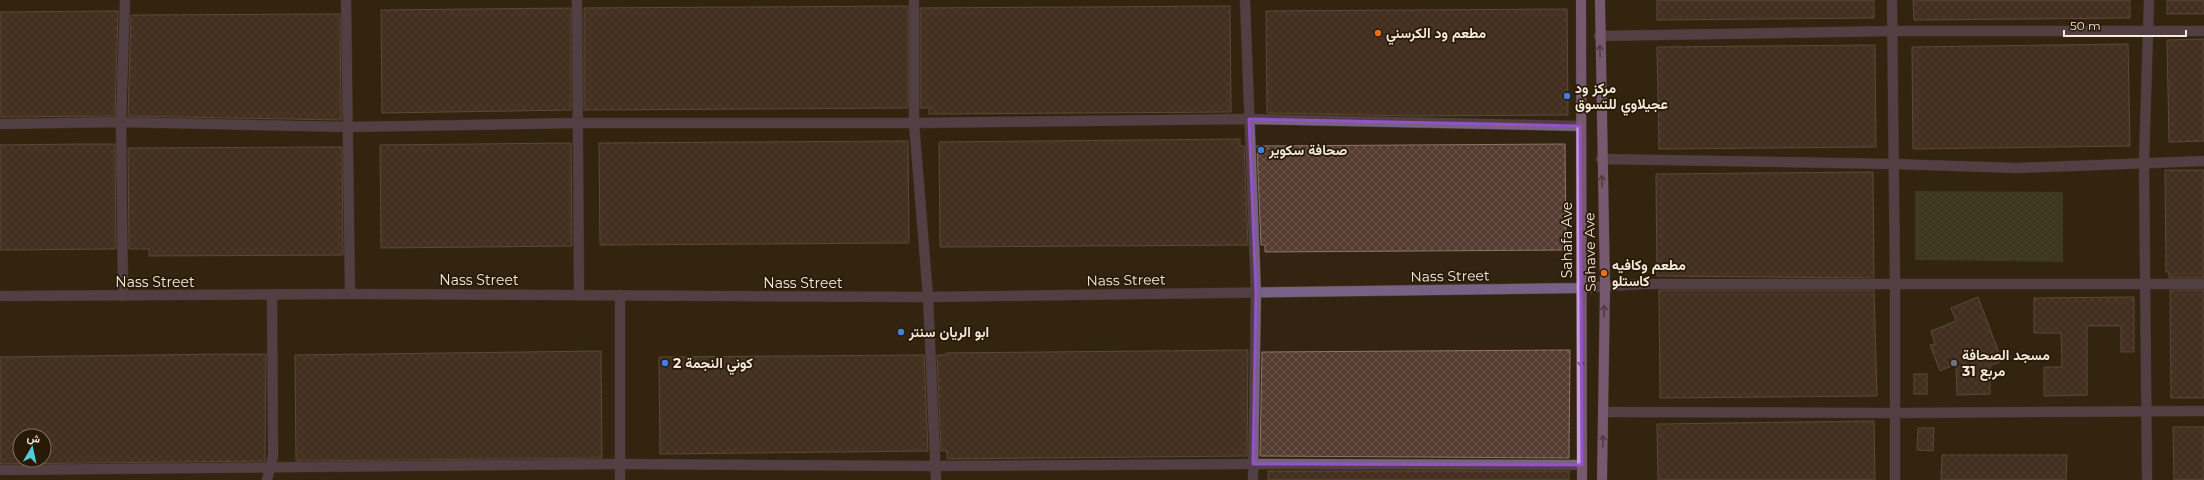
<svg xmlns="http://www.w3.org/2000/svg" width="2204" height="480" font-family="Montserrat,Vazirmatn,sans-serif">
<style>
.grass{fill:url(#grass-dots)}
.building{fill:url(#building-cross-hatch);stroke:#8e7368;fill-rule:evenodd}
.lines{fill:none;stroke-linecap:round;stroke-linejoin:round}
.minor-casing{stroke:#4e402e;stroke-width:11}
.major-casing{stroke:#4e402e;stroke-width:11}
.minor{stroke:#776184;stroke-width:10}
.major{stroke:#c89ae2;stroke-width:10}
.oneway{stroke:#785a74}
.marked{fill:none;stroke:#9352c5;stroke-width:3;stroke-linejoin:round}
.food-dot{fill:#e8710a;stroke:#291a07;stroke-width:1.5}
.shop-dot{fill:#3f7fe0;stroke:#291a07;stroke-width:1.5}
.worship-dot{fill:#6b7280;stroke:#291a07;stroke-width:1.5}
.labels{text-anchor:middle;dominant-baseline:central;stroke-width:3.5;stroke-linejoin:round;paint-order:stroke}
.poi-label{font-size:14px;font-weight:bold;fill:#f4e9dd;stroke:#291a07;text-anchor:start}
.street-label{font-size:14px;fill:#f4e9dd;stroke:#291a07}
</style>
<defs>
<pattern id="grass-dots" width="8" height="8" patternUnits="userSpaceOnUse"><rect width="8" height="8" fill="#4b5131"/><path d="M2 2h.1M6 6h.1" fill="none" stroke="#666a4e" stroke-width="1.8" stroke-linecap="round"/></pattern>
<pattern id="building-cross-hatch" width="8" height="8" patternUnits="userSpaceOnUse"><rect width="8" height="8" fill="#553c32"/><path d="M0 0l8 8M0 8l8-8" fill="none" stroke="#6e584f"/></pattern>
</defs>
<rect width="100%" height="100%" fill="#332411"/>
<path class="grass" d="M1915 191 2063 192V262L1915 260Z"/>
<g class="building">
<path d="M1657 0H1874V18L1657 20Z"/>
<path d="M1913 0H2130V18L1914 20Z"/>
<rect x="2167" y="0" width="37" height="14"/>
<path d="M908 6V108L584 110V8Z"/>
<path d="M1230 6 1231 112 929 114V108H920V8Z"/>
<path d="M571 8V110L382 113 381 10Z"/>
<path d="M1567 9 1568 115 1413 116 1267 113 1266 11Z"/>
<path d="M118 11 115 116 0 117V12Z"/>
<path d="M340 14 341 120 128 116 131 15Z"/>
<path d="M2204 39V141L2169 142 2167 40Z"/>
<path d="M2128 44 2130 146 1913 149 1912 47Z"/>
<path d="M1875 45 1876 147 1659 149 1657 47Z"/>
<path d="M1240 139V146H1244L1248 245 940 247 939 142Z"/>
<path d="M908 141 909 243 600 245 599 143Z"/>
<path d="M571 143 572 246 381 248 380 145Z"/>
<path d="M80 144H115L116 249 0 250V145Z"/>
<path d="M1565 144 1566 250 1265 252V245H1261L1257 146Z"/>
<path d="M342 147 343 255 149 256V249H129L128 148Z"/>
<path d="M2165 170H2204V278H2169V272H2166Z"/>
<path d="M1873 172 1874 278 1657 276 1656 174Z"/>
<path d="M1659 290H1874L1877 396 1660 398Z"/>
<path d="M2170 290H2204V398H2171Z"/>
<path d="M1978 297 2002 361 1990 366V394L1957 395 1956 364 1940 371 1930 345 1935 344 1931 331 1956 321 1951 308Z"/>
<path d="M2134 297V352H2121V326H2087V395L2044 396V367H2062L2061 333H2034V298Z"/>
<path d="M1248 350 1247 456 947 459V451H941L937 355H946V353Z"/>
<path d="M1570 350 1569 458 1260 456 1262 352Z"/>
<path d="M601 351 602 458 296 461 295 355Z"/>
<path d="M229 354H266L265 461 0 464V357ZM20 436H44V460H20Z"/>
<path d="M924 355 928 451 660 454 659 357Z"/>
<rect x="1914" y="374" width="13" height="20"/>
<path d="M1874 421 1875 480H1658L1657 424Z"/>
<path d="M2173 427H2204V480H2174Z"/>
<path d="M1918 428H1934L1933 451 1917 450Z"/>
<path d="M1942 455H2067L2066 480H1941Z"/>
<rect x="1268" y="471" width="301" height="9"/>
</g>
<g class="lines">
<defs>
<g id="minor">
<path d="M346 0 350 294"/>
<path d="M577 0 579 294"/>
<path d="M914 0V123L928 297 936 480"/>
<path d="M1245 0 1256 293 1253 480"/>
<path d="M1892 0 1895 285V480"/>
<path d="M1599 36 1893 31H2204"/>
<path d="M0 124 121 122 348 127 578 123H914L1249 119 1580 126"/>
<path d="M1601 159 1893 164 2017 168 2204 161"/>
<path d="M620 295V480"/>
<path d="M0 296 350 294 928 297 1582 288 1643 284H2204"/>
<path d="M123 296 121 122 125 0"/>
<path d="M1603 412 1896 413 2204 411"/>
<path d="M0 470 620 464 936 466 1253 464 1582 465"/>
<path d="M267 480 273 456 272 295"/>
<path d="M2147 480 2144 162 2149 0"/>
</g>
<g id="major">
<path d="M1581 0 1582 480"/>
<path d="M1600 0 1605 287 1602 480"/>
</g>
</defs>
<use href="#minor" class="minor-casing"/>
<use href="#major" class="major-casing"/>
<use href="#minor" class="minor"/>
<use href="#major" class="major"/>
</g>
<defs><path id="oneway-shaft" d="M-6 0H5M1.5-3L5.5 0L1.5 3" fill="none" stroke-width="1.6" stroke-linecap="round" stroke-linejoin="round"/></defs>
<g class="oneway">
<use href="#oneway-shaft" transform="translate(1600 51) rotate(-91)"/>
<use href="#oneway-shaft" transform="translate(1602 181) rotate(-92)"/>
<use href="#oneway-shaft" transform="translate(1604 311) rotate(-89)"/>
<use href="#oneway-shaft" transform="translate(1581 361) rotate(90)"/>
<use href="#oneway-shaft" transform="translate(1603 441) rotate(-90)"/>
</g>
<path d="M0 0H2204V480H0ZM1249 119 1580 126 1582 465 1253 464 1256 293Z" fill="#332411" fill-opacity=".55" fill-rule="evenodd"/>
<path class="marked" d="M1249 119 1580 126 1582 465 1253 464 1256 293Z"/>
<g class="food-dot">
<circle cx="1378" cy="33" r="4"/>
<circle cx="1604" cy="273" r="4"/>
</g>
<g class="shop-dot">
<circle cx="1567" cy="96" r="4"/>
<circle cx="1261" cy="150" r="4"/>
<circle cx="901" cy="332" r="4"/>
<circle cx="665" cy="363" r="4"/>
</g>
<circle class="worship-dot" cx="1954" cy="363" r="4"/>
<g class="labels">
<g class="poi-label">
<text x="1386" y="33">مطعم ود الكرسني</text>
<text x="1575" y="88">مركز ود<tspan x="1575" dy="16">عجيلاوي للتسوق</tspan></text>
<text x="1269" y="150">صحافة سكوير</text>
<text x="1612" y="265">مطعم وكافيه<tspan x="1612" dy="16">كاستلو</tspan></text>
<text x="909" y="332">ابو الريان سنتر</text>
<text x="1962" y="355">مسجد الصحافة<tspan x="1962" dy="16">مربع 31</tspan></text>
<text x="673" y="363">كوني النجمة 2</text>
</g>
<g class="street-label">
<text transform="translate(1567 240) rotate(-90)">Sahafa Ave</text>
<text transform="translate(1590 252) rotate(-91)">Sahave Ave</text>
<text transform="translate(1450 276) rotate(-1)">Nass Street</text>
<text x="479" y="280">Nass Street</text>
<text transform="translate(1126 280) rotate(-1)">Nass Street</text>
<text x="155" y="282">Nass Street</text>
<text x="803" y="283">Nass Street</text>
</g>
</g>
<g transform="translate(32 448) rotate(9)"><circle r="19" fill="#291a07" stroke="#7a6d5d"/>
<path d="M0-3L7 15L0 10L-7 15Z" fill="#53cbda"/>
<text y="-6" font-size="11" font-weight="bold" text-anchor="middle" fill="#f4e9dd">ش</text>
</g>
<path d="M2064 30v6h122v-6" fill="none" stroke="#f4e9dd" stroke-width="2"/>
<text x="2070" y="30" font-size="12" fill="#f4e9dd" stroke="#291a07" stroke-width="3" paint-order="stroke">50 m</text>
</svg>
